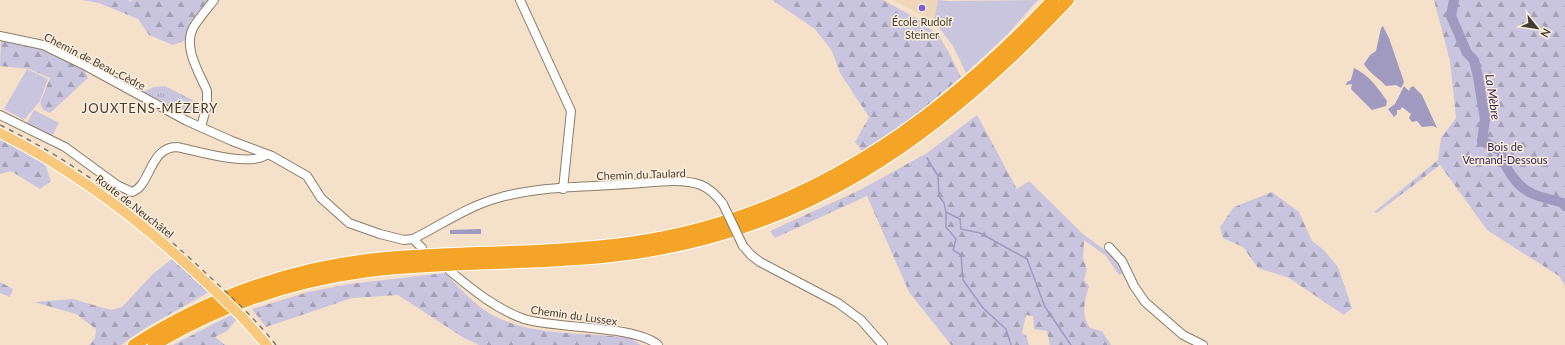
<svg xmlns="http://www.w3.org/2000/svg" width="1565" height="345" font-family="Lato,sans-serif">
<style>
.built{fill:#eed6b8}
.grass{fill:#c9c5df}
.forest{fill:url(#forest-firs)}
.park{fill:url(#park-tufts)}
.water{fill:#a09ac1}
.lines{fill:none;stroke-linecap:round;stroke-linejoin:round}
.stream{stroke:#a09ac1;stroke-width:1.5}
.river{stroke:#a09ac1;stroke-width:10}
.minor-casing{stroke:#8d7b66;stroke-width:10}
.major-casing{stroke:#fff;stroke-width:12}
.highway-casing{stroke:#fff;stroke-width:14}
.minor{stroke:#fff;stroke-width:8}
.major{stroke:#f8c87d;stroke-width:10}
.highway{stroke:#f4a426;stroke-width:12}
.rail{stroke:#817668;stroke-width:1.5;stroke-dasharray:5 5;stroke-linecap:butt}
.minor-bridge-casing{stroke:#8d7b66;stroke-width:10;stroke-linecap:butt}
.major-bridge-casing{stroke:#fff;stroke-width:12;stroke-linecap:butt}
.minor-bridge{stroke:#fff;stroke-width:8}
.major-bridge{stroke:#f8c87d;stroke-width:10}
.poi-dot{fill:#805ed9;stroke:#ffefdd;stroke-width:1.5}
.labels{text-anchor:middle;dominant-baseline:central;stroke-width:3;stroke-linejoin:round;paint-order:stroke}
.poi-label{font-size:11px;fill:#423b32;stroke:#ffefdd}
.street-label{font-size:11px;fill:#423b32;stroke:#ffefdd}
.park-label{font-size:11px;fill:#312556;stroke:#ffefdd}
.water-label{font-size:12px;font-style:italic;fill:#312456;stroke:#ffefdd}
.quarter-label{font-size:13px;letter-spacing:1px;fill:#423b32;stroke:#ffefdd}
</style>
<defs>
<pattern id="forest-firs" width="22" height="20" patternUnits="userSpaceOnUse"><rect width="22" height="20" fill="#c9c5df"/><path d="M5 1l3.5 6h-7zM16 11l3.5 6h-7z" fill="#a5a1b5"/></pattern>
<pattern id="park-tufts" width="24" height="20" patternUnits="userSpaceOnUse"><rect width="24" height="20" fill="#c9c5df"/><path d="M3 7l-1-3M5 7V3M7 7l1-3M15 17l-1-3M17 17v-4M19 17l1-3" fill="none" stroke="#a5a1b5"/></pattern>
</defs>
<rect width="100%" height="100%" fill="#f5e1ca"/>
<path class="built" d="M893 0H938L934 21 921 15Z"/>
<g class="grass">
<path d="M938 0 948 1 1038 0 1007 35 966 73 953 46 934 21Z"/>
<path d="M27 69 48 79 40 101 24 120 4 109Z"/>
<path d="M34 110 59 123 52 136 27 123Z"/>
</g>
<g class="forest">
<path d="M82 0H128L131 2 132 0H214L187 40 173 45 149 35 138 19 99 3Z"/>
<path d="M772 0H883L918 19 939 36 948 51 961 77 912 118 862 151 855 142 869 117 840 73 832 51 815 29Z"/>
<path d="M1434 0H1565V286L1559 276 1487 230 1440 165 1377 213 1374 212 1438 160 1441 138 1456 118 1450 61Z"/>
<path d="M1 40 47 48 83 67 88 78 50 113 43 110 40 103 50 78 29 69 0 66Z"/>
<path d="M977 115 1017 189 1029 181 1083 234 1113 256 1125 273 1119 275 1106 256 1084 240 1083 258 1087 270 1084 280 1089 286C1085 301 1080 314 1090 328L1102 331 1111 345H1050L1047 331 1034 329 1033 316 1026 315 1022 333 1026 335 1029 345H951L909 292 867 196 775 238 770 231 860 190 927 153Z"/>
<path d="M0 138 45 164 51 181 40 189 11 171 0 174Z"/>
<path d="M1272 192 1299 212 1312 241 1324 250 1338 267 1352 308 1344 315 1289 278 1258 268 1243 247 1223 238 1220 227 1234 207Z"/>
<path d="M173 258 209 292 147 327 121 345H89L95 338 96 329 76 314 34 302 73 299 111 310 122 307 153 274Z"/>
<path d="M445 273C457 285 469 299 483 309 524 338 582 331 630 338L641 345H479L464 338 398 295 352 298 266 327 252 309 308 292 349 284Z"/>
<path d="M0 282 13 289 10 297 0 293Z"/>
<path d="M231 315 236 320 227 331 215 337 225 345H173Z"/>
</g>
<path class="park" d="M165 86 196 102 202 108 201 112C182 115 161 99 143 92L154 87Z"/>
<g class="water">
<path d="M1383 26 1389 38 1404 82 1401 88 1396 85 1386 86C1379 78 1369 73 1364 64L1370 55 1376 51 1381 28Z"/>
<path d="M1354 68C1369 75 1378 88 1387 101L1386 106 1372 110 1351 89 1352 84 1346 85 1347 82 1351 80Z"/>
<path d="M1404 86 1409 91 1410 88 1413 86 1422 95 1437 128 1433 126 1422 127 1417 121 1412 122 1409 118 1411 114 1402 107 1400 110H1397V114L1394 117 1388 109 1395 104Z"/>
<path d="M481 229V234H450V230Z"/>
</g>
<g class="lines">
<g class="stream">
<path d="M927 158 938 176 939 196 944 203 946 212V227L956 239 953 250 961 255 963 280 983 308 1006 329 1011 345"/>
<path d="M946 212 960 219 961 229 980 233 1027 259 1045 307 1071 345"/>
</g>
<path class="river" d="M1454 0 1451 16 1467 53 1474 60 1478 77 1485 120 1482 141 1501 151C1504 168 1517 187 1533 194 1542 198 1554 200 1563 203L1565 206"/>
<defs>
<g id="minor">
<path d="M520 0 571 111 563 189"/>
<path d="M0 36 43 45 86 66 187 121 232 141 272 156 307 176 321 198 349 223 380 234 404 240 413 239C441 225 468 206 498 198 540 186 585 187 628 184 649 183 681 177 701 185 711 189 717 196 723 204"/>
<path d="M0 115 65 147 117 185 132 192C151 186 149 147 177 147 197 151 249 167 266 155"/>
<path d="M201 127 207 105V91C199 72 183 48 193 28 199 18 207 9 214 0"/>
<path d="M413 239 422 248"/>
<path d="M743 246 751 255 760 262 838 303 861 320 883 345"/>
<path d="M1109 247 1122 261 1134 286 1145 302 1183 335 1203 345"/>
<path d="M450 271C473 290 496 309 524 319 556 329 635 325 658 345"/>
</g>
<g id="major">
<path d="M0 133C80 173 149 227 213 289"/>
<path d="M241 316 267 345"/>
</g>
<g id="highway">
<path d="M134 345C211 296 295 266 386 258 467 251 549 254 630 243 802 219 936 124 1053 0"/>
<path d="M154 345C220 305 292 281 368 271 448 261 530 265 611 256 803 236 939 137 1068 0"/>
</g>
</defs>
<use href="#minor" class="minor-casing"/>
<use href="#major" class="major-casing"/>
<use href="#highway" class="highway-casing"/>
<use href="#minor" class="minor"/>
<use href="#major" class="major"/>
<use href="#highway" class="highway"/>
<path class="rail" d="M0 125C80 164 147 217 211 278 234 299 257 321 276 345"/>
<defs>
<path id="minor-bridge" d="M723 204 743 246"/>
<path id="major-bridge" d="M213 289 241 316"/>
</defs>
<use href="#minor-bridge" class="minor-bridge-casing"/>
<use href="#major-bridge" class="major-bridge-casing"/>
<use href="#minor-bridge" class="minor-bridge"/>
<use href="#major-bridge" class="major-bridge"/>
</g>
<circle class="poi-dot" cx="922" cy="8" r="4"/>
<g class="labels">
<g class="poi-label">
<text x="922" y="21">École Rudolf<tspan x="922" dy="13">Steiner</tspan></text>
</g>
<g class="street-label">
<text transform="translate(95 61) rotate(27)">Chemin de Beau-Cèdre</text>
<text transform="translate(641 174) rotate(-2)">Chemin du Taulard</text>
<text transform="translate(135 206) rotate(38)">Route de Neuchâtel</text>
<text transform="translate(574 315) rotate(8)">Chemin du Lussex</text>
</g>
<g class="park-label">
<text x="1505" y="146">Bois de<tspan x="1505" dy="13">Vernand-Dessous</tspan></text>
</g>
<g class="water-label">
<text transform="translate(1493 97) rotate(82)">La Mèbre</text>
</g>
<g class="quarter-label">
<text x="150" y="108">JOUXTENS-MÉZERY</text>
</g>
</g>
<g transform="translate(1537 28) rotate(120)" stroke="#ffefdd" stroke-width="3" paint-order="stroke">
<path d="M0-3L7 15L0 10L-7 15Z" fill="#423b32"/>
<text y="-6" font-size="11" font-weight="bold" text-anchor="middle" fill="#423b32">N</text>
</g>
</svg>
